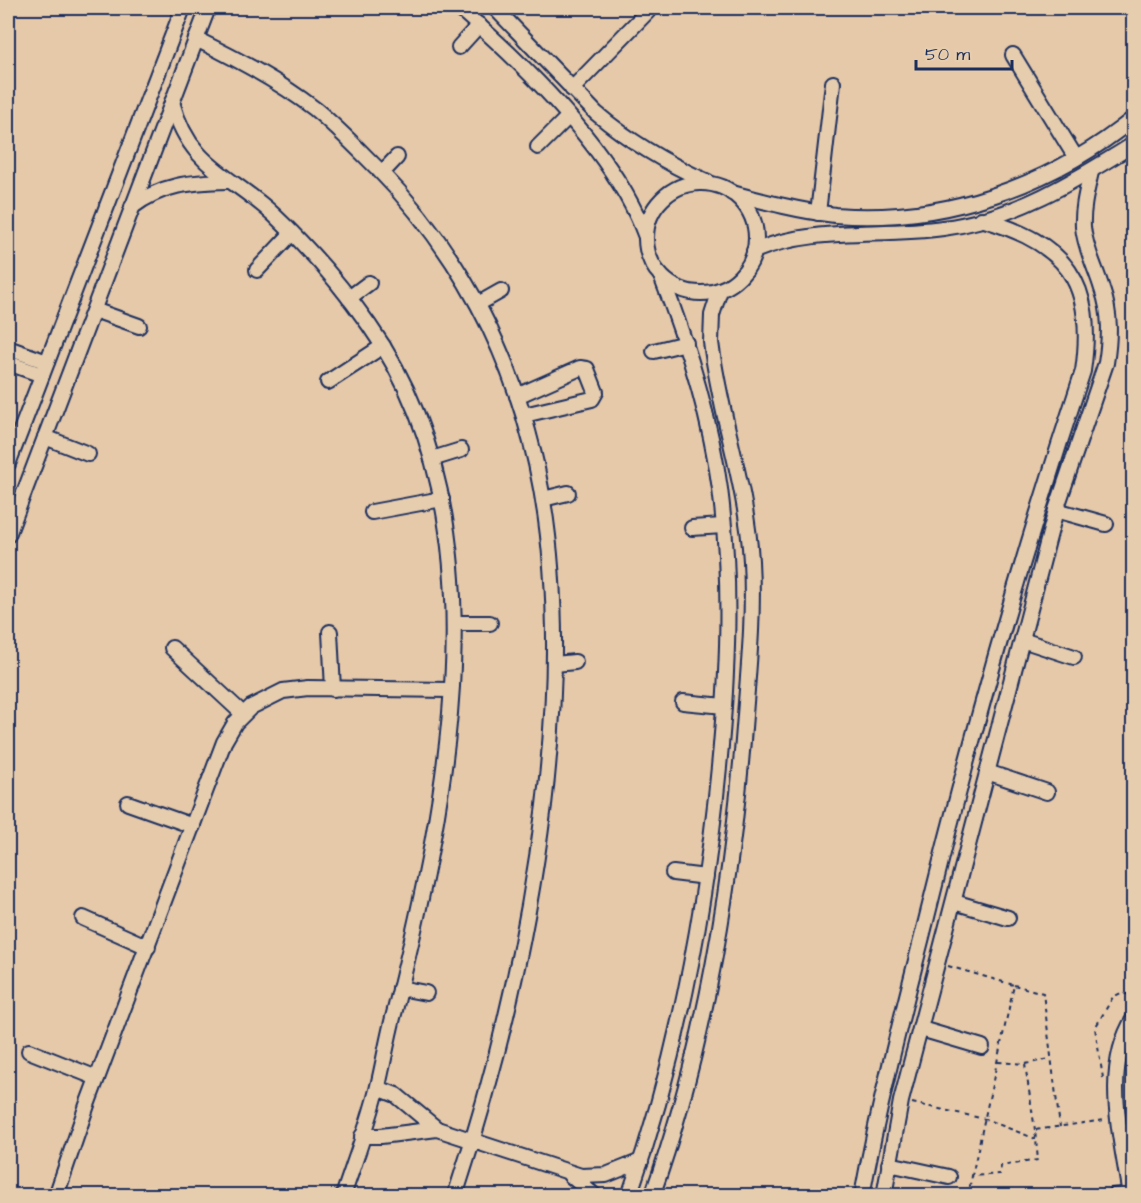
<svg xmlns="http://www.w3.org/2000/svg" width="1141" height="1203" font-family="'Architects Daughter',sans-serif">
<style>
.lines{fill:none;stroke-linecap:round;stroke-linejoin:round}
.minor-casing{stroke:#1b2f5e;stroke-width:18}
.path{stroke:#1b2f5e;stroke-width:2;stroke-dasharray:4.5 4.5;stroke-linecap:butt}
.minor{stroke:#e6cdae;stroke-width:14}
</style>
<rect width="100%" height="100%" fill="#e6c9a9"/>
<filter id="ink" filterUnits="userSpaceOnUse"><feTurbulence type="fractalNoise" baseFrequency=".0167" numOctaves="2"/><feDisplacementMap in="SourceGraphic" scale="12" xChannelSelector="R" yChannelSelector="G"/><feConvolveMatrix kernelMatrix="1 2 1 2 8 2 1 2 1" color-interpolation-filters="sRGB"/></filter>
<g filter="url(#ink)">
<g class="lines">
<defs>
<g id="minor">
<path d="M459 8C526 66 615 152 646 237"/>
<path d="M495 8 596 113C630 142 668 164 708 182"/>
<path d="M196 39C237 59 279 81 315 109 337 127 357 148 377 168 551 346 572 569 544 805 528 938 497 1068 455 1196"/>
<path d="M459 47 479 25"/>
<path d="M1013 55 1076 158"/>
<path d="M572 89 651 8"/>
<path d="M172 102C190 168 230 174 274 215 310 249 341 285 369 325 506 518 448 797 395 1010 388 1035 384 1061 378 1086 369 1123 355 1160 343 1196"/>
<path d="M538 147 568 117"/>
<path d="M382 173 397 157"/>
<circle cx="701" cy="238" r="55"/>
<path d="M732 193C766 202 800 211 835 215 942 224 1051 186 1134 118"/>
<path d="M132 207C162 184 191 182 228 181"/>
<path d="M818 213 833 83"/>
<path d="M754 251C815 226 879 237 943 228 1013 219 1075 181 1134 144"/>
<path d="M257 270 292 233"/>
<path d="M349 298 369 283"/>
<path d="M478 304 501 291"/>
<path d="M94 310 139 326"/>
<path d="M8 348 47 362"/>
<path d="M654 351 686 343"/>
<path d="M8 363 42 375"/>
<path d="M328 382 383 346"/>
<path d="M517 396 580 368 587 369 596 392 592 399 524 415"/>
<path d="M45 437 88 454"/>
<path d="M432 459 461 450"/>
<path d="M8 464 183 8"/>
<path d="M543 499 568 493"/>
<path d="M1056 510 1106 524"/>
<path d="M372 512 442 499"/>
<path d="M692 528 723 526"/>
<path d="M8 535 208 8"/>
<path d="M455 623H490"/>
<path d="M330 632 333 689"/>
<path d="M1022 640 1074 657"/>
<path d="M172 648 243 714"/>
<path d="M555 664 575 662"/>
<path d="M683 702 724 706"/>
<path d="M987 772 1047 792"/>
<path d="M128 803 193 826"/>
<path d="M673 873 706 877"/>
<path d="M954 902 1008 918"/>
<path d="M83 918 148 947"/>
<path d="M400 988 426 993"/>
<path d="M921 1029 982 1047"/>
<path d="M29 1051 97 1078"/>
<path d="M378 1088 396 1095 437 1129"/>
<path d="M362 1136H381L437 1129 581 1176 606 1175 641 1161"/>
<path d="M889 1164 949 1177"/>
<path d="M570 1175 595 1196"/>
<path d="M56 1196 87 1105 224 742 235 723 251 707 283 691 308 688 450 690"/>
<path d="M629 1196C678 1057 705 913 719 767 728 675 732 581 720 489 710 416 688 345 661 276"/>
<path d="M652 1196C707 1042 733 878 745 715 749 664 754 613 751 561 747 486 720 416 711 342L712 315 720 290"/>
<path d="M862 1196C879 1103 903 1012 926 921 971 736 1023 552 1083 371 1096 282 1066 243 981 219"/>
<path d="M884 1196 901 1101 1056 510 1106 363C1110 338 1111 314 1102 289 1096 268 1085 249 1083 227 1082 208 1087 190 1091 172"/>
<path d="M1113 1196 1130 1194"/>
<path d="M1130 1196C1122 1138 1101 1070 1134 1018"/>
</g>
</defs>
<use href="#minor" class="minor-casing"/>
<g class="path">
<path d="M948 966 1014 985 972 1176 1000 1174 1001 1166 1038 1160 1035 1130 1105 1120"/>
<path d="M1014 985 1043 993 1060 1127"/>
<path d="M998 1062 1025 1064 1035 1130"/>
<path d="M1025 1064 1050 1059"/>
<path d="M1103 1078 1095 1028 1113 997 1121 993 1134 996"/>
<path d="M912 1103 985 1119 1036 1139"/>
<path d="M968 1196 972 1176"/>
</g>
<use href="#minor" class="minor"/>
</g>
</g>
<rect width="1141" height="1203" fill="none" stroke="#e6cdae" stroke-width="30"/>
<rect x="15" y="15" width="1111" height="1173" fill="none" stroke="#1b2f5e" stroke-width="2" filter="url(#ink)"/>
<path d="M916 60v9h96v-9" fill="none" stroke="#1b2f5e" stroke-width="3"/>
<text x="925" y="60" font-size="18" fill="#1b2f5e" stroke="#e6cdae" stroke-width="4.5" paint-order="stroke">50 m</text>
</svg>
